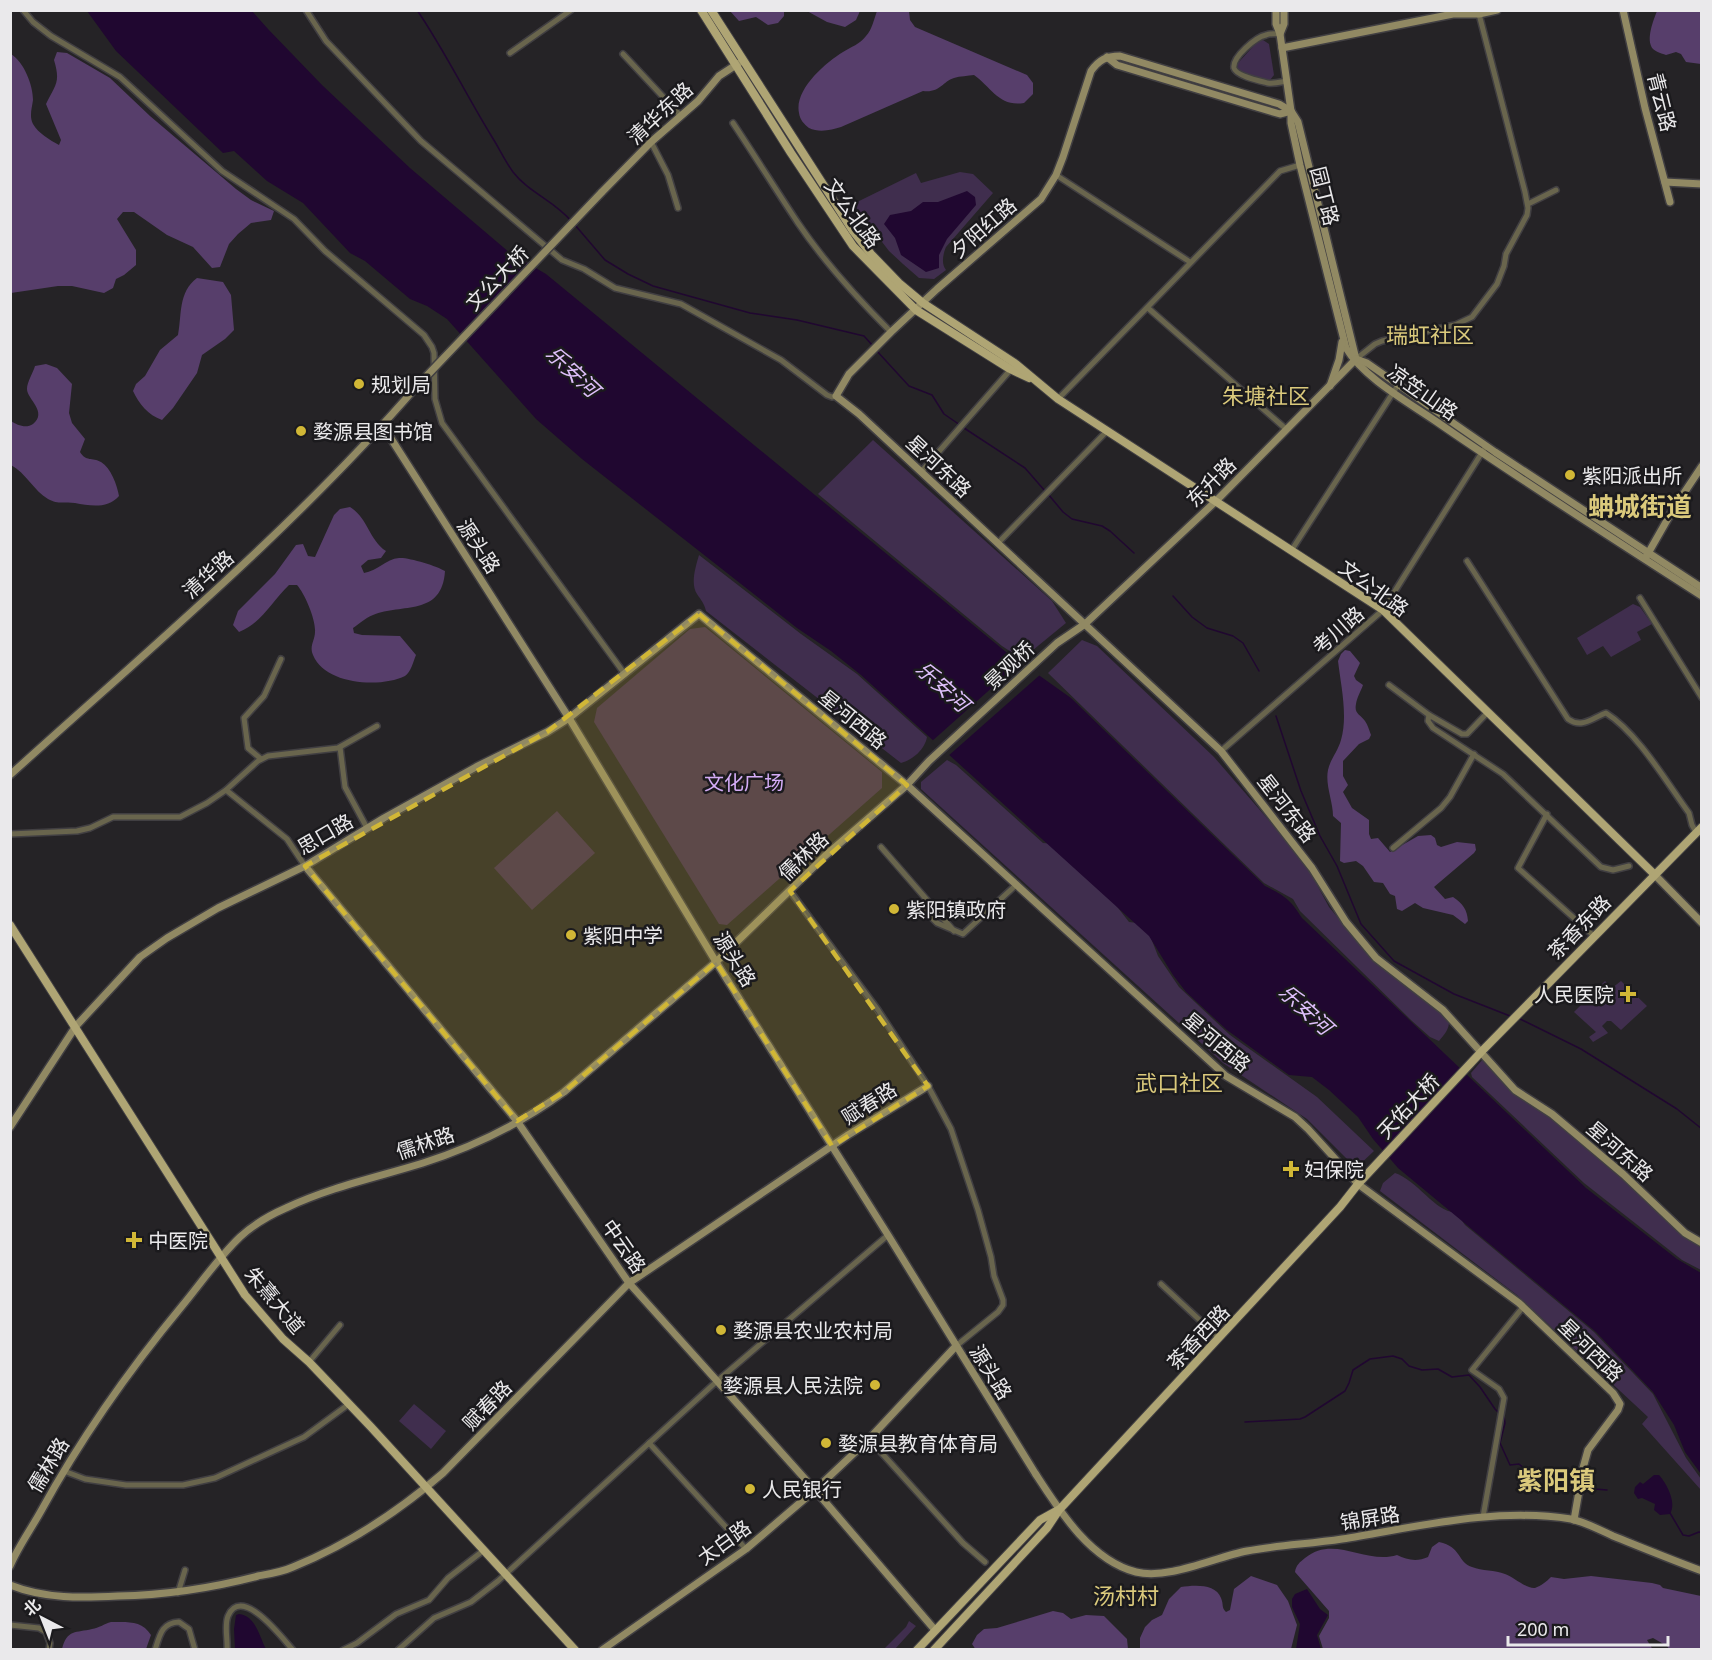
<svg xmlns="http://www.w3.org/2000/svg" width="1712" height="1660" font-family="'Noto Sans','Noto Sans SC',sans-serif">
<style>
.green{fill:#402e4e}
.forest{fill:#573e6b}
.water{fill:#200730}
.pier{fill:#252326}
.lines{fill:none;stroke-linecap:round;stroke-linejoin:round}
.stream{stroke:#200730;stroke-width:1.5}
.street-casing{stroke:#413f42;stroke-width:8}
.secondary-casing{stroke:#413f42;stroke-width:10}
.primary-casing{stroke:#413f42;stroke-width:10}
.street{stroke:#69654d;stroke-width:5}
.secondary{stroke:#918963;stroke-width:7}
.primary{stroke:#afa574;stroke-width:8}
.secondary-bridge-casing{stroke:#413f42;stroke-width:10;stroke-linecap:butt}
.secondary-bridge{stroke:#918963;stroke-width:7}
.marked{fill:#d1b736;fill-opacity:0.2;stroke:#d1b736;stroke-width:4.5;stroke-dasharray:12 8;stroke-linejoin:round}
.poi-dot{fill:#d1b736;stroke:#1b1a1d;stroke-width:2}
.labels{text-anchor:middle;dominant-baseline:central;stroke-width:5;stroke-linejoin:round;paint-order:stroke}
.street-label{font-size:20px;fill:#eae9eb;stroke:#1b1a1d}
.poi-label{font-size:20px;fill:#eae9eb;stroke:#1b1a1d;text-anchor:start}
.park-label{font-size:20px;fill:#d4acf6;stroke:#1b1a1d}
.water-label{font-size:21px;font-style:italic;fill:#debffa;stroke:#1b1a1d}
.quarter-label{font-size:22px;fill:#dbca7c;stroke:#1b1a1d}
.district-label{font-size:26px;font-weight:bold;fill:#dbca7c;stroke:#1b1a1d}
</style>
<rect width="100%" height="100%" fill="#252326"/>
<g class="green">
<path d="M1263 40 1269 44 1274 75 1270 80H1264L1238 72 1237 69 1238 63 1258 41Z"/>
<path d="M960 172 973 174 993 193 946 247C943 254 941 264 946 270L934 279 919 278 903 264 889 251 853 204 916 173 921 183Z"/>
<path d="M873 440 1052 601 1066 623 1022 659 1002 646 818 494Z"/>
<path d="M699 555 801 634 857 674 927 737C925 749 913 760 901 763L706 611C704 603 701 600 697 594 690 583 696 566 699 555Z"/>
<path d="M1633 604 1640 607 1652 624 1637 632 1641 640 1611 657 1603 646 1587 655 1577 638Z"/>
<path d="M705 627 882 772V788L727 925 719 924 594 722 597 708 690 629Z"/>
<path d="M1082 640 1097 646 1214 757 1304 861 1329 907 1372 959 1449 1019C1450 1028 1445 1034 1439 1041L1430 1037 1412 1021 1300 911 1293 899 1264 883 1048 673Z"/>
<path d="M947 760 956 765 1043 843 1055 844 1108 895 1129 922 1138 923 1149 933 1158 956 1179 987 1230 1035 1317 1097 1374 1151 1356 1168 1307 1119 1223 1063 921 789V782Z"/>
<path d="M557 811 595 853 532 910 494 868Z"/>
<path d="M1605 981 1612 988 1621 981 1647 1006 1621 1030 1611 1021H1607L1602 1026 1608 1033 1593 1042 1589 1037 1596 1032 1574 1012Z"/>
<path d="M1483 1059 1701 1244V1270L1682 1260 1584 1183 1472 1077 1471 1073Z"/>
<path d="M1395 1173C1417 1180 1437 1214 1456 1212L1465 1225 1594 1332 1653 1394 1686 1458 1701 1479V1490L1642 1424 1648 1417 1517 1295 1380 1191 1383 1183Z"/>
<path d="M414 1404 446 1431 431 1449 399 1421Z"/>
<path d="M909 1621 916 1626 895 1649H884L906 1627Z"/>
</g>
<g class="forest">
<path d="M730 11H784V16L778 23 768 25 756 17 739 21Z"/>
<path d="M807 11H860L856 20 845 27 827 22Z"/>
<path d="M877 11H909L910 20 915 27 1027 75 1033 83V94L1024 103C999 107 992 88 974 75 968 76 960 76 954 78 942 82 940 93 923 91L841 127C832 130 819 133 809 128 804 124 800 120 799 113 794 90 825 63 843 52 851 47 860 44 866 36 872 30 874 19 877 11Z"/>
<path d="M1657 11H1701V64L1686 62 1681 54 1676 52 1666 55C1663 54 1656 52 1653 49 1645 40 1654 19 1657 11Z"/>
<path d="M57 52 67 53 110 78 150 116 236 189 251 200 274 211 271 220 251 223 238 234 229 244 220 267 212 268 193 247 167 235 134 212H123L117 219 136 250V265L124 275 116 279 113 288 104 293 72 286H58L11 293V54C24 62 33 85 33 100 32 108 29 116 33 124 38 133 50 140 59 145L61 140 46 104C55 85 61 83 54 60Z"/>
<path d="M197 278 223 282 231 295 234 330 225 339 202 355 197 373 173 408 162 420C148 415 139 404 133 391L136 384 145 376 160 350 178 335C182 315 178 292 197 278Z"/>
<path d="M46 364 57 368 72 384 69 413 72 423 85 439 80 452C86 462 92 457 101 462 111 468 117 485 119 496 108 509 90 506 75 503 65 501 59 505 48 499 34 491 26 473 11 465V421C17 425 26 429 33 424 48 412 27 399 27 389 27 382 33 373 35 366Z"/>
<path d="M350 507C368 518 369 540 386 551L381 558 368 560 361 566 364 573C377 571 386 559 399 558 408 557 437 566 445 571 442 617 402 603 373 615 365 618 359 624 353 628L354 633 362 635 400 636 416 655C413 662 411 672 405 676 381 688 325 685 313 655 309 646 315 640 315 632 316 620 305 594 297 585H289C271 602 263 622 239 632L233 625 238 611 275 574 296 545 303 544 308 556 315 557 334 515 340 509Z"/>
<path d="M1345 650 1350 651 1360 663 1354 676 1356 680 1363 685C1361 691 1357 697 1356 704 1354 714 1360 714 1365 721 1368 725 1369 730 1371 735L1369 739 1359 744 1343 761V776L1348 785 1343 792 1352 808 1369 820V834L1371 839 1378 838 1390 852 1418 836 1431 835 1435 838 1437 845 1441 847 1457 842 1475 844 1476 850 1474 853 1434 887 1445 899 1453 897C1463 904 1467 909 1468 921L1465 924 1453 915 1423 908 1415 903 1402 911 1397 909 1395 896 1390 894 1383 883 1374 882 1363 866 1356 861 1344 863 1340 861 1341 823 1333 816C1333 801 1325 785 1328 770 1330 760 1338 751 1341 740 1348 716 1341 686 1338 661L1341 654Z"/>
<path d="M1439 1542C1462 1547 1457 1562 1472 1567 1482 1571 1495 1570 1505 1574 1514 1577 1526 1589 1535 1588 1541 1586 1547 1581 1551 1577L1564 1579 1591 1576 1652 1583 1660 1585 1663 1588 1701 1596V1649H1669L1667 1646 1653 1638 1647 1640 1653 1650 1323 1649 1319 1636 1329 1618V1611L1295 1572C1296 1565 1300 1562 1305 1558 1334 1534 1366 1565 1397 1555 1407 1560 1417 1562 1428 1557L1432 1547Z"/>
<path d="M1251 1576 1277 1585 1288 1601 1297 1625 1291 1649H1140V1638L1145 1627 1152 1620 1162 1615 1169 1599 1181 1587C1193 1585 1216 1583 1221 1598 1224 1605 1221 1607 1226 1612L1230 1610 1234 1589Z"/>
<path d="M1053 1611 1063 1613 1071 1619 1086 1615 1104 1616 1127 1639 1128 1649 976 1650 972 1644 977 1635 984 1629 997 1628Z"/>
<path d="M111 1622C127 1622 142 1620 151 1635L146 1649H62C67 1629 76 1633 92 1629 99 1628 104 1624 111 1622Z"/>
</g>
<g class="water">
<path d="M87 11H252L268 29 322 85 410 168 510 253 546 274 1006 652 1071 698 1265 886C1284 895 1291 900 1302 918L1586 1188 1677 1259 1701 1273V1474L1685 1452 1674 1425 1653 1392 1596 1332 1398 1168 1373 1139 1358 1117 1329 1090 1312 1077 1289 1075 1227 1030 1186 992 1173 975 1149 936 861 675 831 651 797 628 582 459 536 419 447 319 427 306 410 299 365 261 350 253 303 203 267 181 234 151 223 153 116 51Z"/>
<path d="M967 191 975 197 976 205 947 239 939 255V268L926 272 901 255 895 238 884 224 890 215 911 211 923 202H938Z"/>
<path d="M1654 1475H1659C1667 1484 1677 1503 1670 1514L1660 1515 1654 1510 1655 1504 1642 1498 1638 1499 1634 1493 1635 1487 1640 1482 1643 1484Z"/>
<path d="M1307 1589 1320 1609 1328 1615 1317 1635 1321 1649H1296L1300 1624 1292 1607V1599L1295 1594Z"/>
<path d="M239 1614C256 1616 259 1636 266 1649H235L234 1629 236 1615Z"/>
</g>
<path class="pier" d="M1023 660 1041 674 947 757 931 742Z"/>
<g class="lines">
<g class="stream">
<path d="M417 10C445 51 466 95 492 137 499 148 505 161 513 172 529 193 555 201 572 222"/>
<path d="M575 225 605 260 628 274 653 286 750 313 797 320 864 336 873 346"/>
<path d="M876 350 909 386 932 395 944 414 960 425"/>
<path d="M964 428 1025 468 1045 491"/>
<path d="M1048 494 1063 512 1072 519 1102 526 1110 531 1134 553"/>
<path d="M1173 596 1192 617 1207 628 1233 636 1243 643 1259 671"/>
<path d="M1276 716 1301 791 1320 836 1337 866 1361 924 1394 961 1454 994 1510 1016"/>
<path d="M1518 1018 1581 1049 1677 1109 1702 1129"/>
<path d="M1504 1416 1505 1423 1500 1443 1510 1465 1519 1464 1533 1476 1561 1475 1568 1482 1578 1487"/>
<path d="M1245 1422 1300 1419 1305 1417 1345 1391 1349 1383 1353 1370 1370 1359 1393 1356 1402 1359 1409 1366 1422 1370 1438 1369 1452 1377 1469 1375 1480 1387 1495 1409 1500 1414"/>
<path d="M1582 1488 1607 1490"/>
<path d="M1670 1513 1683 1535 1689 1536 1699 1532 1702 1533"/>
</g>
<defs>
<g id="street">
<path d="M23 10 33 22 51 36 120 77 222 171 294 219 325 251 424 335 432 347 434 353 435 399 442 423 624 673"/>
<path d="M306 10 326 41 421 141 562 260 584 269 615 288 681 304 781 360 827 395 832 397 836 396"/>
<path d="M1280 34C1275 34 1270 33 1266 35 1256 37 1232 57 1234 68 1236 76 1260 81 1268 83 1274 84 1281 82 1287 81"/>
<path d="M510 53 571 10"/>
<path d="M623 54 681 116"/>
<path d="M733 123C755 156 776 190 798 223 825 263 858 299 891 332"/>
<path d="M651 142 668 175 678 208"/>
<path d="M1056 175 1190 262"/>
<path d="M1528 204 1556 190"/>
<path d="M1148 308 1286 429"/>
<path d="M1356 359 1375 344 1382 341 1455 325 1472 317 1497 284 1504 266 1506 254 1527 215 1528 208 1525 192 1479 14"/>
<path d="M1058 399 1280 171 1300 165"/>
<path d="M921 472 1012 368"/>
<path d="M998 543 1107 431"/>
<path d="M1291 551 1398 385"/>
<path d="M1467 561 1568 719C1582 729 1592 718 1606 713 1638 733 1667 783 1689 813L1692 825 1696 832"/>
<path d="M1640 598 1702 698"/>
<path d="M1389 685 1429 715 1462 734H1467L1488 712"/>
<path d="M1429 715 1428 721 1433 728 1503 774 1601 867 1613 870 1629 866"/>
<path d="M340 747 345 787 367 828"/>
<path d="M1221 751 1383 610 1486 446"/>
<path d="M261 759 248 748 244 718 264 696 281 659"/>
<path d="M226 790 258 761 268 756 338 748 377 726"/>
<path d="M1547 814 1518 868 1594 936"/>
<path d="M10 834 77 831 90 828 113 817H180L207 803 226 790 287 839 305 866"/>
<path d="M881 847 954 931"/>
<path d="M1393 848 1441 808 1450 797 1474 754"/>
<path d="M790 891 878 1010 928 1086 951 1129 978 1210 991 1257 994 1276 1003 1300V1305L998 1312 956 1346"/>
<path d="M925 911 937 923 963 934 1017 884"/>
<path d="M1161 1284 1219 1338"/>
<path d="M309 1362 340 1325"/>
<path d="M869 1439 963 1543 985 1562"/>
<path d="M649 1443 746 1549"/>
<path d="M64 1471 85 1479 126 1485H183L215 1478 304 1437 349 1404"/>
<path d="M1483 1517 1504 1398 1499 1389 1472 1370 1523 1307"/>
<path d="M178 1593 185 1570"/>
<path d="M10 1625 39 1628 46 1632 50 1643 49 1650"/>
<path d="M155 1650C160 1634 162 1623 179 1622L189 1629 195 1650"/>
<path d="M227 1650C228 1639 224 1626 228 1616 242 1584 283 1639 293 1650"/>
<path d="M343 1650 357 1643 396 1614 429 1600 448 1578 484 1550"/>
<path d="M398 1650 434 1618 471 1602 498 1581 716 1382 888 1235"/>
</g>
<g id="secondary">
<path d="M1276 10V24L1280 34 1291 111V123L1300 165 1346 348C1364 378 1408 402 1437 422 1524 482 1613 539 1702 596"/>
<path d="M1623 10 1645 108 1670 202"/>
<path d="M1280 34 1284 24V10"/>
<path d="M1282 48 1453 14H1479L1497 10"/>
<path d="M1107 57 1117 65 1253 106 1280 114 1291 111"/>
<path d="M1665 182 1702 184"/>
<path d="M601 193 651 142 698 101 719 76 739 63"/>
<path d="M1356 359 1298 122 1291 111 1279 104 1120 56C1106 56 1099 60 1091 71L1063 157 1056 175 1041 199 937 289 891 332 849 374 836 396 859 414 1221 751 1312 868 1346 922 1376 958 1443 1010 1515 1090 1552 1114 1623 1174 1685 1233 1702 1243"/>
<path d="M1356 359 1367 363 1495 452 1702 588"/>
<path d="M1330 386 1339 360 1342 342"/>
<path d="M383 426 569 718 716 962 888 1235 1035 1473C1059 1510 1090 1560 1136 1572 1169 1580 1215 1557 1247 1551 1278 1545 1310 1544 1342 1539 1417 1527 1494 1507 1571 1519 1585 1522 1600 1530 1613 1536 1643 1548 1672 1560 1702 1571"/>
<path d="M1646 557 1674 508 1702 466"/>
<path d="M10 775C149 649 294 528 417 386"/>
<path d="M305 866 517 1121 629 1283 815 1490 935 1630"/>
<path d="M1654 874 1702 923"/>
<path d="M10 1127 76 1026 140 957 167 938 218 908 305 866 384 818 476 767 547 732 569 718 699 614 907 785 1226 1076 1295 1117 1308 1129 1358 1184 1519 1303 1613 1393 1620 1404 1618 1410 1588 1450 1583 1468 1574 1520"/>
<path d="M10 1566C18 1547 31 1529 41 1511 81 1438 129 1370 182 1306 201 1283 218 1258 240 1237 253 1225 270 1215 286 1208 330 1187 378 1177 423 1163 473 1147 523 1122 564 1092L716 962 825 856 907 785 929 761 1057 643 1085 624 1216 501 1356 359"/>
<path d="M10 1585C45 1599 82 1598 118 1596 166 1595 212 1588 258 1576 269 1574 282 1572 293 1567 347 1545 399 1511 443 1473L629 1283 848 1135 928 1086"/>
<path d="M602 1650 746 1549 815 1490 869 1439 956 1346"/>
</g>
<g id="primary">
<path d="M701 10 791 153 853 246 916 310 1010 369 1029 378"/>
<path d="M711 10 853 231 871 254 899 283 923 303 1016 364 1058 399 1383 610 1654 874"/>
<path d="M10 925 245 1295 283 1339 309 1362 371 1427 575 1650"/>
<path d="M917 1650 1040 1520 1058 1510"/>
<path d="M934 1650 1047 1528 1059 1510 1340 1207 1358 1184 1482 1051 1702 827"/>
</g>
</defs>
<use href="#street" class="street-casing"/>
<use href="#secondary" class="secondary-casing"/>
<use href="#primary" class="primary-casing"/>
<use href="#street" class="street"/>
<use href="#secondary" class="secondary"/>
<use href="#primary" class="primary"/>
<defs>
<path id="secondary-bridge" d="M417 386 601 193"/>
</defs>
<use href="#secondary-bridge" class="secondary-bridge-casing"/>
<use href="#secondary-bridge" class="secondary-bridge"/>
</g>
<path class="marked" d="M699 614 907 785 790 891 928 1086 832 1146 716 962 564 1092 517 1121 305 866 547 732Z"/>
<g class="poi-dot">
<circle cx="359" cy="384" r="6"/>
<circle cx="301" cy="431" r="6"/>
<circle cx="1570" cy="475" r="6"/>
<circle cx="894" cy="909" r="6"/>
<circle cx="571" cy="935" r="6"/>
<path d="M1625 985h6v6h6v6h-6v6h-6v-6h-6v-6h6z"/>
<path d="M1288 1160h6v6h6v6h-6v6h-6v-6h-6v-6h6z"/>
<path d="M131 1231h6v6h6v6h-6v6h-6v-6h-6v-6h6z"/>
<circle cx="721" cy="1330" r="6"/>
<circle cx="875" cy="1385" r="6"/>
<circle cx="826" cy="1443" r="6"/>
<circle cx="750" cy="1489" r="6"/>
</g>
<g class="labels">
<g class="street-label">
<text transform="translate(1662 102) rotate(76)">青云路</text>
<text transform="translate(660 113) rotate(-43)">清华东路</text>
<text transform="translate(1325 196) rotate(76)">园丁路</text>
<text transform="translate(853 213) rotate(54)">文公北路</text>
<text transform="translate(983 228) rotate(-41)">夕阳红路</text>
<text transform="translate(497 278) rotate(-46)">文公大桥</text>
<text transform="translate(1423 392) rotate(35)">凉笠山路</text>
<text transform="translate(939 466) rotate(43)">星河东路</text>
<text transform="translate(1211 482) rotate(-45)">东升路</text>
<text transform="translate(479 546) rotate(57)">源头路</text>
<text transform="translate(208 574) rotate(-42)">清华路</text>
<text transform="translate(1374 588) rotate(36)">文公北路</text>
<text transform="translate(1338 630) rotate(-41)">考川路</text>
<text transform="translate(1009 665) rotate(-43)">景观桥</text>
<text transform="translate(853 719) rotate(39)">星河西路</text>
<text transform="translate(1287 808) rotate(52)">星河东路</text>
<text transform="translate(325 834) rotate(-30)">思口路</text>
<text transform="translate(803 856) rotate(-44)">儒林路</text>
<text transform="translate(1579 927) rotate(-46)">茶香东路</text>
<text transform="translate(735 959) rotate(58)">源头路</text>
<text transform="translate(1217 1042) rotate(40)">星河西路</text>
<text transform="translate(869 1103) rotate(-32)">赋春路</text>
<text transform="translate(1408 1106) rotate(-47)">天佑大桥</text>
<text transform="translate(425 1143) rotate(-19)">儒林路</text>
<text transform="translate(1620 1151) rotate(41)">星河东路</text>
<text transform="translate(624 1246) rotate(55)">中云路</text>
<text transform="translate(275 1300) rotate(50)">朱熹大道</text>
<text transform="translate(1198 1337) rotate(-47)">茶香西路</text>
<text transform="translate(1591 1350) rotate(44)">星河西路</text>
<text transform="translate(991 1372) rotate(58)">源头路</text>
<text transform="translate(487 1405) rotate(-46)">赋春路</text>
<text transform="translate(48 1465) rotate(-59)">儒林路</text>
<text transform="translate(1370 1518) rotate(-9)">锦屏路</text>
<text transform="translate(724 1542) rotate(-36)">太白路</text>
</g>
<g class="poi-label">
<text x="371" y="384">规划局</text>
<text x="313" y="431">婺源县图书馆</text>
<text x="1582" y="475">紫阳派出所</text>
<text x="906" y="909">紫阳镇政府</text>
<text x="583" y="935">紫阳中学</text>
<text x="1614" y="994" text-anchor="end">人民医院</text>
<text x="1304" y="1169">妇保院</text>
<text x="148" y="1240">中医院</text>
<text x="733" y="1330">婺源县农业农村局</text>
<text x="863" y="1385" text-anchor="end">婺源县人民法院</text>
<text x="838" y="1443">婺源县教育体育局</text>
<text x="762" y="1489">人民银行</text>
</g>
<g class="park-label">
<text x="744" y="782">文化广场</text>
</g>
<g class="water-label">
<text transform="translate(573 371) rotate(43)">乐安河</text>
<text transform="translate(943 686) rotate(42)">乐安河</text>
<text transform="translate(1306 1009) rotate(42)">乐安河</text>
</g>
<g class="quarter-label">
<text x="1430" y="334">瑞虹社区</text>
<text x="1266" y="395">朱塘社区</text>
<text x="1179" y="1082">武口社区</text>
<text x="1126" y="1595">汤村村</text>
</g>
<g class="district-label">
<text x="1640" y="506">蚺城街道</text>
<text x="1556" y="1480">紫阳镇</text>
</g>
</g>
<rect width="1712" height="1660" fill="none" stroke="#eae9eb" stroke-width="24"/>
<g transform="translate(42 1618) rotate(318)" stroke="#1b1a1d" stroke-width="4.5" paint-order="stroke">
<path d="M0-4.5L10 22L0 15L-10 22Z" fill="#eae9eb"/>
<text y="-9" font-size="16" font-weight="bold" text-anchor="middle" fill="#eae9eb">北</text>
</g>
<path d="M1508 1636v9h160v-9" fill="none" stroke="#eae9eb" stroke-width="3"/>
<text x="1517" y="1636" font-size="18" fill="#eae9eb" stroke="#1b1a1d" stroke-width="4.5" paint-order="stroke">200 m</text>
</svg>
